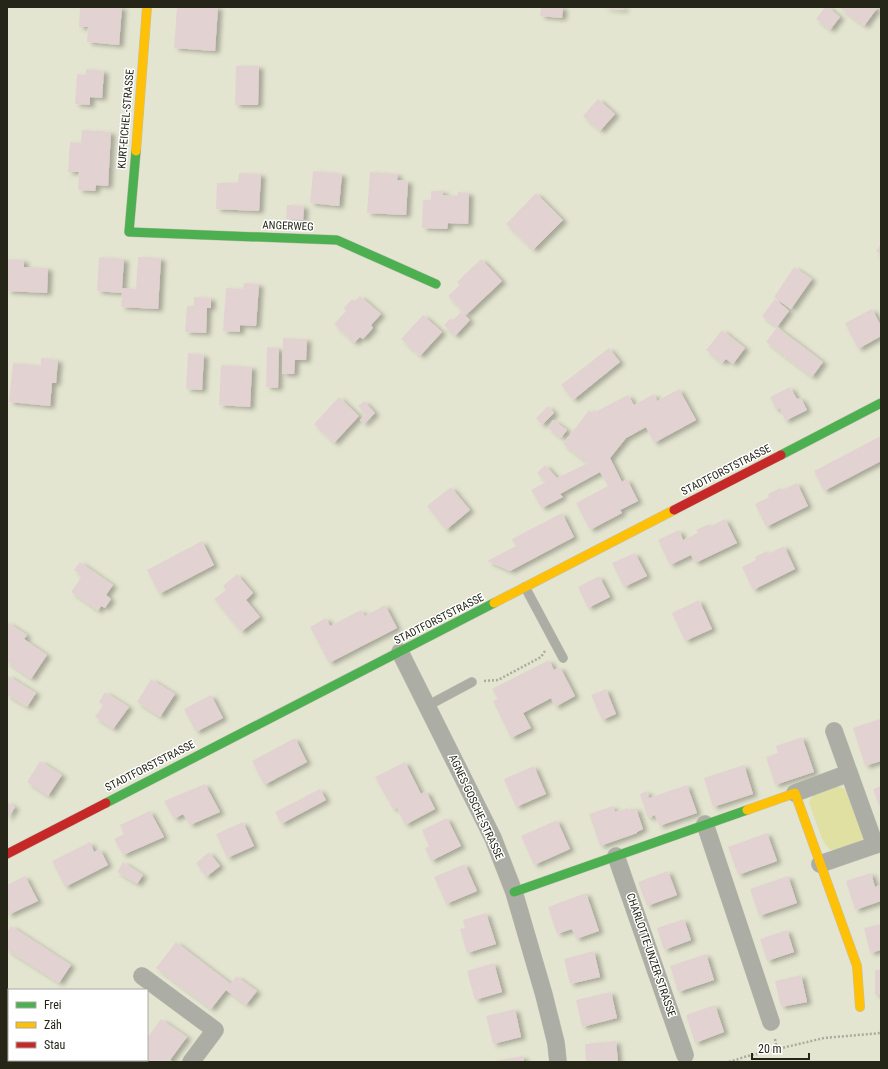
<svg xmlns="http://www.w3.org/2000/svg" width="888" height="1069" font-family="'Roboto Condensed',sans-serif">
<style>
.green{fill:#e0e0a3}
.building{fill:#e2d3d2;filter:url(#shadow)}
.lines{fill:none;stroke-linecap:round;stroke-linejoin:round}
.lane-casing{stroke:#c0c1b1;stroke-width:10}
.street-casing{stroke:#c0c1b1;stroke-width:18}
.fast-casing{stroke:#c0c1b1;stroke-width:10}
.slow-casing{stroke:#c0c1b1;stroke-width:10}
.jam-casing{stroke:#c0c1b1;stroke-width:10}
.path{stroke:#aaaaa1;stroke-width:2.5;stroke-dasharray:2 2;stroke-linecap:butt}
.lane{stroke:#acada5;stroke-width:9}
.street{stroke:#acada5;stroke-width:17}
.fast{stroke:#4caf50;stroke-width:9}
.slow{stroke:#ffc107;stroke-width:9}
.jam{stroke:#c62828;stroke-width:9}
.labels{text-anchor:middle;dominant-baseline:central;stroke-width:3;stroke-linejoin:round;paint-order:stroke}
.street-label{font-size:11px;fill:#252618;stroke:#fff}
</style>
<defs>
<filter id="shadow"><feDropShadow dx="4.5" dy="2.5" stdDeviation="2" flood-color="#0004"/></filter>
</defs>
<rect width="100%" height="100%" fill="#e4e5d0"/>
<path class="green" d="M835 786 843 788 850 794 864 832 863 839 858 845 837 852 829 849 823 841 809 803C813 791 824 790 835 786Z"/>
<g class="building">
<path d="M80 7H122L119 45 87 42 88 27H79Z"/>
<path d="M177 7H218L215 51 174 48Z"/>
<path d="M541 7H563L562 18 540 16Z"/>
<path d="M604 7H624V10L604 8Z"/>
<path d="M825 7H828L840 17 830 30 816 19Z"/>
<path d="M839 7H878L864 26Z"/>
<path d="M236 66H259L258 105H235Z"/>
<path d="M86 69 104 71 102 98 90 97V105L75 104 77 74 86 75Z"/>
<path d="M598 99 615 114 600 131 583 116Z"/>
<path d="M82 130 111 132 108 186 96 185 95 191 78 190 79 172H68L70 142 81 143Z"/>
<path d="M313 171 342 174 339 206 310 203Z"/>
<path d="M370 172 398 174 397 180 408 181 406 215 367 213Z"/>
<path d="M239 173 261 174 259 211 216 209 217 183H238Z"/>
<path d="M431 191H443V195L458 196V192L469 193 468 224 448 223 447 229 422 228 423 200H431Z"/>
<path d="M536 193 563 220 533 250 506 224Z"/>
<path d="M287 205 304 206 303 220 286 219Z"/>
<path d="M881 244V255L876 251Z"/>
<path d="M99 257 124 259 122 288 136 289 138 257 161 258 158 309 121 307 122 293 97 291Z"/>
<path d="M7 259 24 260V267L48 268 47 293 7 291Z"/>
<path d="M481 259 502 281 466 315 448 296 460 285 457 282Z"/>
<path d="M794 267 812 279 791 309 774 297Z"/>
<path d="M244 283 259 284 256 326 240 325V332L223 331 226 288 243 289Z"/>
<path d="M360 296 381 314 371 325 373 328 363 339 360 337 354 343 334 324 346 311 344 308 352 299 355 301Z"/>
<path d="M194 297 211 298V308H207L206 333 185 332 187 306H194Z"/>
<path d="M775 299 789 311 777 327 762 316Z"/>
<path d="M872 309 881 326V336L858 349 845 323Z"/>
<path d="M461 312 470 320 455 336 444 325 451 318 453 320Z"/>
<path d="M423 315 442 332 420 356 401 339Z"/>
<path d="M777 327 823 362 812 377 766 342Z"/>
<path d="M722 330 745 348 733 364 726 359 722 363 706 350Z"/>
<path d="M283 338 307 339 306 360H295L294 374H282Z"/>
<path d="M267 347 279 348 278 388 266 387Z"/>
<path d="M609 348 620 362 573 400 561 385Z"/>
<path d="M188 353 204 355 202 390 186 389Z"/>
<path d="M41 358 58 360 56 383H52L50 406 9 402 13 363 41 366Z"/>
<path d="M221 365 252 367 250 407 219 405Z"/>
<path d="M790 387 797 399 801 398 807 410 785 421 780 408 776 410 770 397Z"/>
<path d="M679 389 696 420 654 443 646 427 626 438 610 458 622 482 627 479 638 501 620 510 622 513 590 530 576 503 608 486 600 472 560 494 563 497 542 508 531 490 546 482 537 473 545 465 557 478 588 463 563 444 589 410 593 413 628 395 634 405 654 394 657 401Z"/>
<path d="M339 397 359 416 334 443 314 424Z"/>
<path d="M364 401 375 413 364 424 360 420 366 415 358 406Z"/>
<path d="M548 406 554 413 542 425 536 418Z"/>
<path d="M553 420 567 430 561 438 548 428Z"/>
<path d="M881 436V461L824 491 814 471Z"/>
<path d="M797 483 808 506 766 527 755 504 769 497 768 494 780 488 782 490Z"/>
<path d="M451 487 470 510 446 530 427 506Z"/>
<path d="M562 513 574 537 510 571 487 561 516 546 512 539Z"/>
<path d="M725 519 737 543 695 563 691 555 670 565 658 540 679 530 683 540 698 533 696 530 709 524 710 527Z"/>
<path d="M202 541 214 565 159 594 147 570Z"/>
<path d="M784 546 795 569 753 590 742 567 756 560 755 557 767 551 768 554Z"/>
<path d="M635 553 647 576 624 587 612 563Z"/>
<path d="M80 562 113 585 106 595 111 599 105 608 101 606 98 611 71 592 82 576 74 570Z"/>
<path d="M237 574 253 593 246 600 260 617 241 632 214 599 226 590 223 586Z"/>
<path d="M599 576 610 597 588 608 578 587Z"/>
<path d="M699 600 712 629 685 641 672 613Z"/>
<path d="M385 605 397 628 329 663 310 627 326 618 330 626 361 610 365 616Z"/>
<path d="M7 622 27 635 24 639 47 655 31 679 7 662Z"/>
<path d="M549 660 554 670 560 667 575 696 555 707 551 698 523 713 531 728 511 738 493 701 498 699 492 689Z"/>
<path d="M7 675 36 693 27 707 7 695Z"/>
<path d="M151 679 175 694 160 717 137 702Z"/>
<path d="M606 689 616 714 602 720 591 695Z"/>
<path d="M105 692 129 707 113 729 95 717 103 705 99 702Z"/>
<path d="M211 695 223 718 196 732 184 709Z"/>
<path d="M880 719 881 761 865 766 853 728Z"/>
<path d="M802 737 814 772 775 785 766 757 778 753 776 746Z"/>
<path d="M295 738 307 762 264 785 252 761Z"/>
<path d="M40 761 62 775 48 796 27 782Z"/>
<path d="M405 762 421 794 426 791 435 809 405 825 397 808 393 809 375 777Z"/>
<path d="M744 765 753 794 713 807 704 778Z"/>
<path d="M534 766 546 794 516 807 504 779Z"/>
<path d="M205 784 220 812 190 825 183 814 174 819 164 801Z"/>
<path d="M687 785 697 813 659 826 655 815 648 818 640 794 647 791 649 798Z"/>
<path d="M881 786V810L873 789Z"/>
<path d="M320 789 326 800 281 824 275 812Z"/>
<path d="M7 802 15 807 7 819Z"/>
<path d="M613 806 615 812 628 808 629 810 636 808 643 829 637 832V833L600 846 589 814Z"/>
<path d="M150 811 164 837 123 855 114 839 124 834 120 825Z"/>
<path d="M447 818 461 846 431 861 425 848 429 846 422 830Z"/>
<path d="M557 820 570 849 534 865 521 836Z"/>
<path d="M243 822 254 846 227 858 216 834Z"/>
<path d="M767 833 777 861 738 875 728 847Z"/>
<path d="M90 842 94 852 100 849 108 865 65 887 52 861Z"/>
<path d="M209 852 220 866 206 877 196 863Z"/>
<path d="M123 862 143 875 137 884 117 872Z"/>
<path d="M465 864 477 891 446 904 434 877Z"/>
<path d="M668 871 677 895 647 906 638 882Z"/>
<path d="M871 873 875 887 880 885 881 901 855 910 846 881Z"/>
<path d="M25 876 38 901 8 915 7 912V885Z"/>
<path d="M788 876 797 903 759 916 750 889Z"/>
<path d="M586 893 599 931 576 939 572 929 557 934 548 907Z"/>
<path d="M486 913 496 944 467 953 460 929 465 928 463 920Z"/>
<path d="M684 919 691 940 664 950 657 928Z"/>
<path d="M881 924V950L870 953 864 928Z"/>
<path d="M11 926 71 965 59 983 7 950V932Z"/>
<path d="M787 930 794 952 767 961 760 939Z"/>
<path d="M176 942 231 984 236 976 257 991 246 1005 226 990 211 1009 156 968Z"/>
<path d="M594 951 600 977 570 984 564 959Z"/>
<path d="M706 954 714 980 678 992 670 966Z"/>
<path d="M494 963 502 992 475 1000 467 971Z"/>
<rect x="875" y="970" width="6" height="25"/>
<path d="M801 975 807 1002 781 1007 775 981Z"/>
<path d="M611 992 617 1018 582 1027 576 1000Z"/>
<path d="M715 1005 724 1032 695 1043 686 1015Z"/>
<path d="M515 1009 521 1037 493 1044 486 1016Z"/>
<path d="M7 1012 9 1013V1041L7 1039Z"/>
<path d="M161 1019 187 1037 170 1060 173 1062H136L137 1060H147V1046L149 1044 147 1043V1038Z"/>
<path d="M616 1041 618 1062H586L585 1044Z"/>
<path d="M523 1056 524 1062H495V1061Z"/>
<path d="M78 1060H98L101 1062H77Z"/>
</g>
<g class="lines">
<defs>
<g id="lane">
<path d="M525 587 563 658"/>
<path d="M427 706 472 682"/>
</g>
<g id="street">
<path d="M400 652 493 838 514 892 544 995 556 1043 558 1062"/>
<path d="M834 731 875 845"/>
<path d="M795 793 849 773"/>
<path d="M705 824 771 1022"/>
<path d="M616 856 685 1055"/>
<path d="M820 864 881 843"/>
<path d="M142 976 215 1030 191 1062"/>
</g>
<g id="fast">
<path d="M136 151 129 232 337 240 436 284"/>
<path d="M781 455 881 403"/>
<path d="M106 803 494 603"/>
<path d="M514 892 747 810"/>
</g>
<g id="slow">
<path d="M136 151 147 7"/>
<path d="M494 603 674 510"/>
<path d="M747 810 795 793 857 966 860 1007"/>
</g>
<g id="jam">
<path d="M674 510 781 455"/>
<path d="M7 854 106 803"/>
</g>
</defs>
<use href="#lane" class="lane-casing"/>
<use href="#street" class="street-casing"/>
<use href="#fast" class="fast-casing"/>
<use href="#slow" class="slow-casing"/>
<use href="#jam" class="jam-casing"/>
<g class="path">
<path d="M484 681 498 680 541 657 545 651"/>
<path d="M775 1039 777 1049"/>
<path d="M729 1062 744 1057 824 1038 881 1033"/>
</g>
<use href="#lane" class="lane"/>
<use href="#street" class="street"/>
<use href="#fast" class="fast"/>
<use href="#slow" class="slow"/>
<use href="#jam" class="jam"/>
</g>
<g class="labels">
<g class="street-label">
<text transform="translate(126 119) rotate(-85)">KURT-EICHEL-STRASSE</text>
<text transform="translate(288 226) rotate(2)">ANGERWEG</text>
<text transform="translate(726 470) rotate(-27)">STADTFORSTSTRASSE</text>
<text transform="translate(439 619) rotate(-27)">STADTFORSTSTRASSE</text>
<text transform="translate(150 766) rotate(-27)">STADTFORSTSTRASSE</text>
<text transform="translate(476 807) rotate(65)">AGNES-GOSCHE-STRASSE</text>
<text transform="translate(651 955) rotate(71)">CHARLOTTE-UNZER-STRASSE</text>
</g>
</g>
<rect width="888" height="1069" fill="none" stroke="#252618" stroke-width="16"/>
<rect x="8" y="989" width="140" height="72" fill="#ffffff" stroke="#a8a8a3"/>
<rect x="16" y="1002" width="20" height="6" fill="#4caf50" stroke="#a8a8a3"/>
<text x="44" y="1009" font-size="12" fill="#252618">Frei</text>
<rect x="16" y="1022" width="20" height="6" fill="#ffc107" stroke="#a8a8a3"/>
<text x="44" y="1029" font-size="12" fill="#252618">Zäh</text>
<rect x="16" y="1042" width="20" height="6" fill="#c62828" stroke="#a8a8a3"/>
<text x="44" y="1049" font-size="12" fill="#252618">Stau</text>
<path d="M752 1053v6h57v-6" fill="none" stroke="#252618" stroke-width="2"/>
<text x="758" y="1053" font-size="12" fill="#252618" stroke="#ffffff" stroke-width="3" paint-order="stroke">20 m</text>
</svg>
